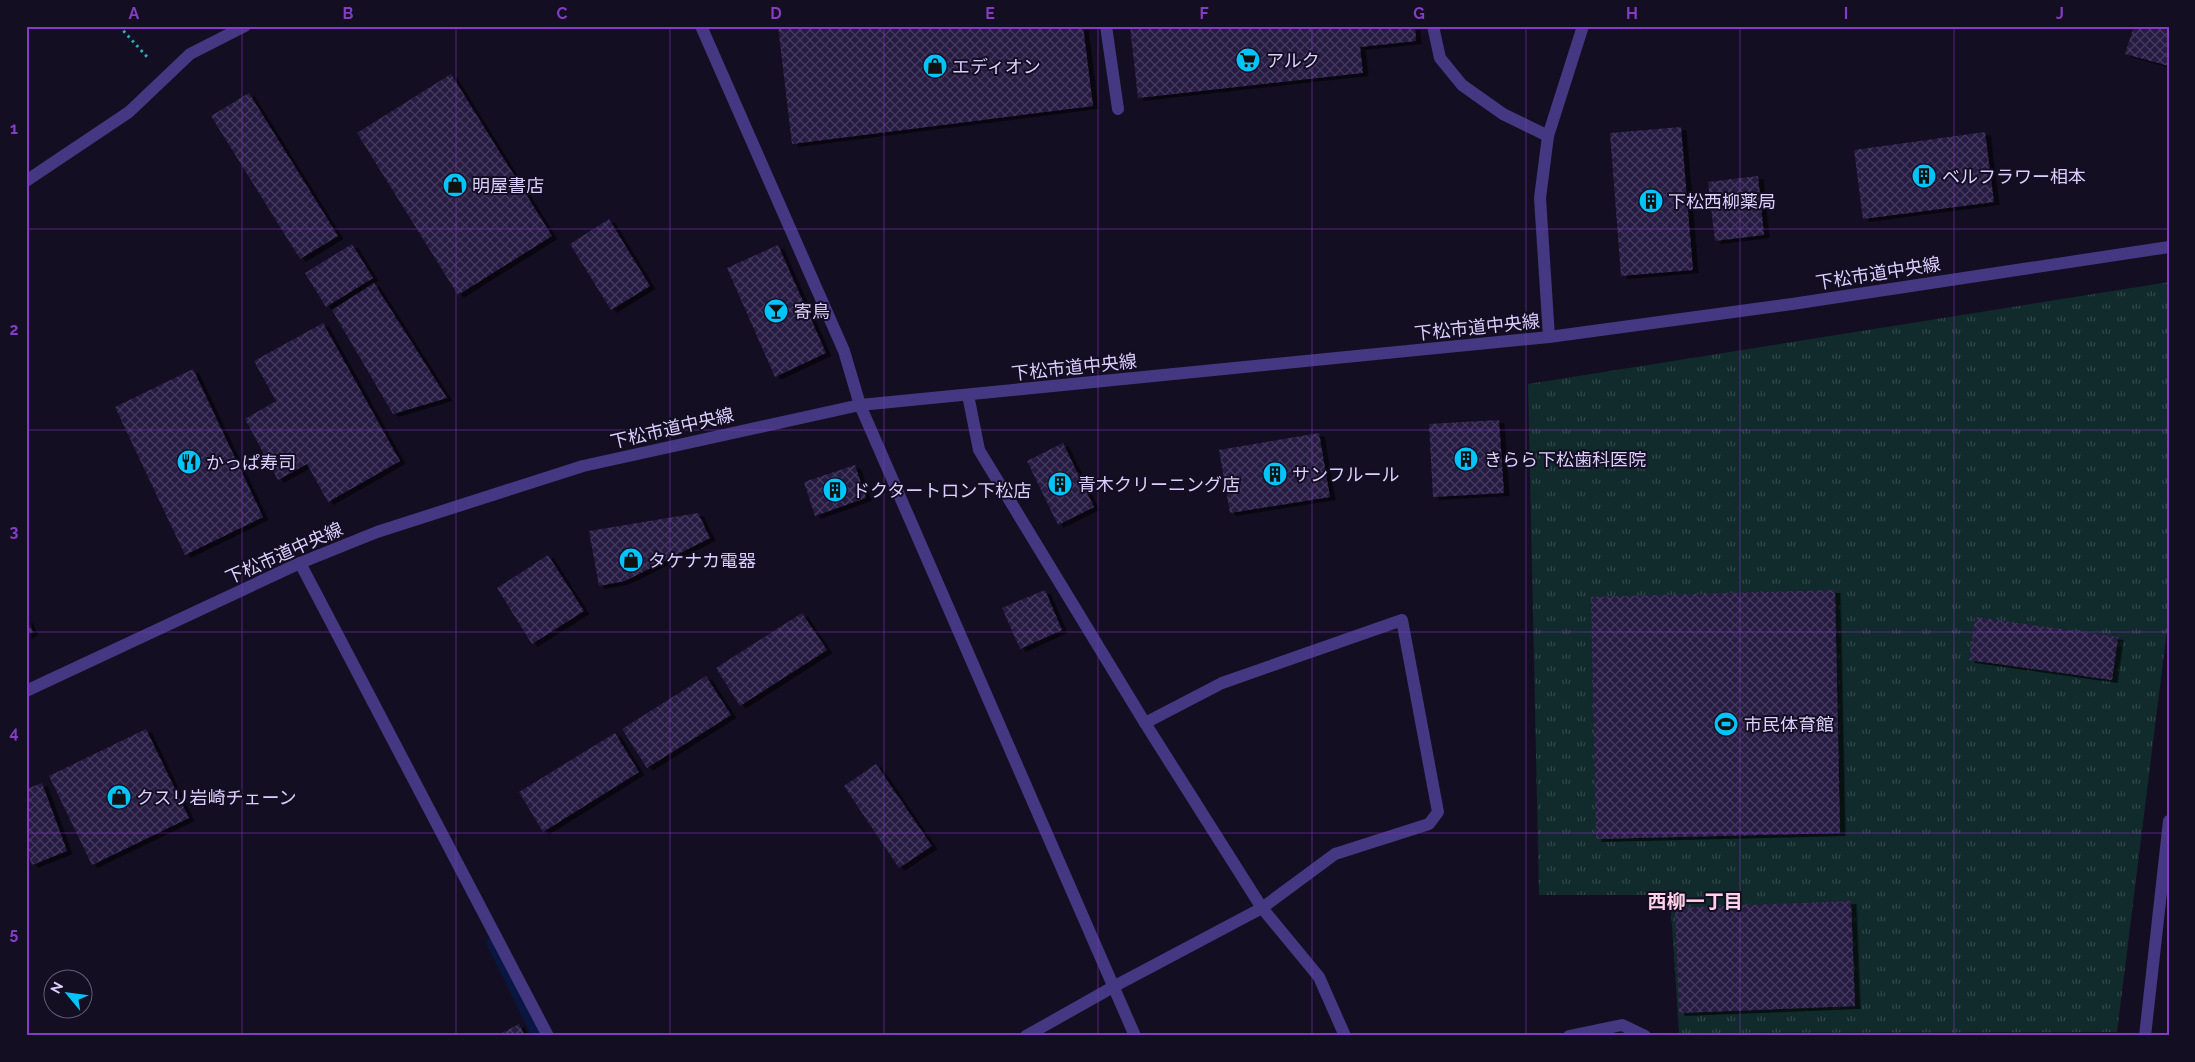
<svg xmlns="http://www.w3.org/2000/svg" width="2195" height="1062" font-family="Raleway,'Noto Sans JP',sans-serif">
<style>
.park{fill:url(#park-tufts)}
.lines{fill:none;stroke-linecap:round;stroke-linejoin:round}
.stream{stroke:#091740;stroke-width:11}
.building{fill:url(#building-cross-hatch);filter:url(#shadow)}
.path{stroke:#2eacb4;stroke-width:3;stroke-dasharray:2.5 4;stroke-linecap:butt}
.minor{stroke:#443882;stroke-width:12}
.grid{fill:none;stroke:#843cc5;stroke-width:1;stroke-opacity:0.55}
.labels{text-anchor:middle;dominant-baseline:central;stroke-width:4;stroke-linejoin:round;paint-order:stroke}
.poi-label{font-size:18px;fill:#dacfff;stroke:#140e22;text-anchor:start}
.street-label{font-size:18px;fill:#dacfff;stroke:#140e22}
.neighbourhood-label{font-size:19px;font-weight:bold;fill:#ffd1e9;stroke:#140e22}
.neatline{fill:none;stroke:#843cc5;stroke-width:2}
.grid-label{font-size:16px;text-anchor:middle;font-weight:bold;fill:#843cc5}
</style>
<defs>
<pattern id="park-tufts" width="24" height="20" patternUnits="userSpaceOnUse" patternTransform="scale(1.25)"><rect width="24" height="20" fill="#112a2c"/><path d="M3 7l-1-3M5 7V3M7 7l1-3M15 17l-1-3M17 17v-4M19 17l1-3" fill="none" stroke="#33484c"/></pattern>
<pattern id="building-cross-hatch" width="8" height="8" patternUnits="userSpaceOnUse" patternTransform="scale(1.25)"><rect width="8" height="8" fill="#271a43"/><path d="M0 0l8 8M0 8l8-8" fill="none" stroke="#463a5f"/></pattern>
<filter id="shadow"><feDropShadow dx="5.5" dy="3" stdDeviation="0" flood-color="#0009"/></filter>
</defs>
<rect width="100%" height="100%" fill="#140e22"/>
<path class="park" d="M2169 282V614L2117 1032 1679 1033 1670 895H1539L1528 384Z"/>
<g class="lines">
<path class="stream" d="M492 943 538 1036"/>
</g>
<g class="building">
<path d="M778 26H1083L1093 106 792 144Z"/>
<path d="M1130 26H1415L1416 41 1360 47 1363 73 1138 98Z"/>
<path d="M2134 26H2169V66L2125 54Z"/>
<path d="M451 74 552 236 458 295 357 133Z"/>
<path d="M249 93 338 236 300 259 211 116Z"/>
<path d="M1681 127 1693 270 1621 276 1610 133Z"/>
<path d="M1985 132 1994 202 1863 219 1854 150Z"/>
<path d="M1758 176 1764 235 1715 241 1708 182Z"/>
<path d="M609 219 650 286 611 310 570 244Z"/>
<path d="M352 244 373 278 326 307 305 273Z"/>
<path d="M778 245 826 353 775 377 727 268Z"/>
<path d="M374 283 447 398 393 414 332 310Z"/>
<path d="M323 323 400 461 328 502 307 464 278 480 245 419 276 401 254 361Z"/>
<path d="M193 369 263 517 185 555 115 407Z"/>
<path d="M1499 420 1504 493 1433 497 1429 424Z"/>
<path d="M1319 433 1330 497 1230 513 1219 450Z"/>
<path d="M1063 443 1094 507 1058 525 1027 461Z"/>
<path d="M855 465 866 498 815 516 804 482Z"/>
<path d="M698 513 710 538 625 581 599 586 589 531Z"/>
<path d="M548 555 584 611 532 644 497 588Z"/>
<path d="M1045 590 1062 630 1020 649 1002 608Z"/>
<path d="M1835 590 1840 833 1596 839 1591 597Z"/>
<path d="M802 613 827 650 740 706 716 668Z"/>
<path d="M1975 617 2118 637 2112 680 1969 660Z"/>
<path d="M26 618 33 632 26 636Z"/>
<path d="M706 676 731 715 647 768 622 729Z"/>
<path d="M146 729 189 818 92 865 49 776Z"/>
<path d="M615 733 639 772 543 832 519 792Z"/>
<path d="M876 764 932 846 899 868 844 786Z"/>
<path d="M42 783 67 851 32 865 26 850V789Z"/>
<path d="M1851 901 1855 1006 1679 1013 1675 908Z"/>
<path d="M519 1024 525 1036H496Z"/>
</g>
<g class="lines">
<path class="path" d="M119 26 149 59"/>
<g class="minor">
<path d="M701 26 844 351 860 405 1135 1036"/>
<path d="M1106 26 1118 109"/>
<path d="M1433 26 1440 58 1462 85 1503 114 1548 136"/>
<path d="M26 181 129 112 190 54 245 26"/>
<path d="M1549 337 1540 198 1548 136 1583 26"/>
<path d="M968 395 979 450 1145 723 1262 908 1319 977 1345 1036"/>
<path d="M300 563 548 1036"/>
<path d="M26 691 300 563 377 532 583 466 860 405 1549 337 1792 304 2169 247"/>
<path d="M1026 1036 1113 987 1262 908 1335 854 1429 824 1438 812 1402 620 1222 683 1145 723"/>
<path d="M1569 1036 1622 1025 1645 1036"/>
<path d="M2145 1036 2169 821"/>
</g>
</g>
<path class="grid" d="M242 26V1036M456 26V1036M670 26V1036M884 26V1036M1098 26V1036M1312 26V1036M1526 26V1036M1740 26V1036M1954 26V1036M26 229H2169M26 430H2169M26 632H2169M26 833H2169"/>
<defs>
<symbol id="supermarket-disc" viewBox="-11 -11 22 22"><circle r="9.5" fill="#00c4fa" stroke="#140e22"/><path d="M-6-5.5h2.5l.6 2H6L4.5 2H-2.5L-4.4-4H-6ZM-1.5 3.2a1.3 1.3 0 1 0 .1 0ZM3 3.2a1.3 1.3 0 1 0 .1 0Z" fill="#111"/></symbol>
<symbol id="shop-disc" viewBox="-11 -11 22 22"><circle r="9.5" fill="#00c4fa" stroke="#140e22"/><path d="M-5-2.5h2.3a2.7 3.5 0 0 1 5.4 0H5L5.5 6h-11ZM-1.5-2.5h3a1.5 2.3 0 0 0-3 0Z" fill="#111"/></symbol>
<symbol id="building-disc" viewBox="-11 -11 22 22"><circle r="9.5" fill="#00c4fa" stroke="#140e22"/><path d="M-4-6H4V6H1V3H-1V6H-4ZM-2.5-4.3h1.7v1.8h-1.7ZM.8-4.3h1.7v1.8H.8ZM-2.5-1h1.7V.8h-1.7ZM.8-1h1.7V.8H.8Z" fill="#111"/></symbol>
<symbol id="bar-disc" viewBox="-11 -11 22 22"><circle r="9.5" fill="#00c4fa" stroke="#140e22"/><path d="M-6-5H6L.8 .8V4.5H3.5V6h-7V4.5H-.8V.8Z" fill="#111"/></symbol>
<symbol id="restaurant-disc" viewBox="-11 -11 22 22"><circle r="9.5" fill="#00c4fa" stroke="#140e22"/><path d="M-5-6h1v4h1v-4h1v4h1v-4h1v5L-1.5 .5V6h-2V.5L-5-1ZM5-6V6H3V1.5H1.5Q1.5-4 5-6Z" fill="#111"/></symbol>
<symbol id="stadium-disc" viewBox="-11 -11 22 22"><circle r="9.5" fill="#00c4fa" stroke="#140e22"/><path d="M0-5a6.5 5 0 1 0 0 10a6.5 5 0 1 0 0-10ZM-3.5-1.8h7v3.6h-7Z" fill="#111"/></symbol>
</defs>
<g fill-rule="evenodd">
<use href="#supermarket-disc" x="1234" y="46" width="28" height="28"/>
<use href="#shop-disc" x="921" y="52" width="28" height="28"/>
<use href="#building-disc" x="1910" y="162" width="28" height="28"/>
<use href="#shop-disc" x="441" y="171" width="28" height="28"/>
<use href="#building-disc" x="1637" y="187" width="28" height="28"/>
<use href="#bar-disc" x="762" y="297" width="28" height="28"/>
<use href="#building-disc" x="1452" y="445" width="28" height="28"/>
<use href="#restaurant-disc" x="175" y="448" width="28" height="28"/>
<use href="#building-disc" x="1261" y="460" width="28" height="28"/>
<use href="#building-disc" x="1046" y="470" width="28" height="28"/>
<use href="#building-disc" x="821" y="476" width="28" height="28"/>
<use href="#shop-disc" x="617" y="546" width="28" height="28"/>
<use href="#stadium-disc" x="1712" y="710" width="28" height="28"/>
<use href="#shop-disc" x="105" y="783" width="28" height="28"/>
</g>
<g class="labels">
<g class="poi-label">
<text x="1266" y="60">アルク</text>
<text x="952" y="66">エディオン</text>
<text x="1942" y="176">ベルフラワー相本</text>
<text x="472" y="185">明屋書店</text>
<text x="1668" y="201">下松西柳薬局</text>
<text x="794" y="311">寄鳥</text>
<text x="1484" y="459">きらら下松歯科医院</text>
<text x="206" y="462">かっぱ寿司</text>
<text x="1292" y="474">サンフルール</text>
<text x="1078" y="484">青木クリーニング店</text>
<text x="852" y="490">ドクタートロン下松店</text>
<text x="648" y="560">タケナカ電器</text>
<text x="1744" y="724">市民体育館</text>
<text x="136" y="797">クスリ岩崎チェーン</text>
</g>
<g class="street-label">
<text transform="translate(1878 273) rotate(-9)">下松市道中央線</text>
<text transform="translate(1477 327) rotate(-6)">下松市道中央線</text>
<text transform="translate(1074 367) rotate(-6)">下松市道中央線</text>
<text transform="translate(672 428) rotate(-13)">下松市道中央線</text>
<text transform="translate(284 553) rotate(-24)">下松市道中央線</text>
</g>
<g class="neighbourhood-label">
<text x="1695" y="901">西柳一丁目</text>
</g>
</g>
<rect width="2195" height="1062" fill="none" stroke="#140e22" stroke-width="55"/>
<g transform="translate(68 994) rotate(299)"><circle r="24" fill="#140e22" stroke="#635b7a"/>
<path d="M0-4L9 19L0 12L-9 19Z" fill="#00c4fa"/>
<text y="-8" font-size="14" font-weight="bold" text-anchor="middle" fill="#dacfff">N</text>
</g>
<rect x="28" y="28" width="2140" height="1006" class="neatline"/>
<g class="grid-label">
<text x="134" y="19">A</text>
<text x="348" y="19">B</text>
<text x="562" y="19">C</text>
<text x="776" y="19">D</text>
<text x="990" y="19">E</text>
<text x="1204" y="19">F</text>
<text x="1419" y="19">G</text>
<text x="1632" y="19">H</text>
<text x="1846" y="19">I</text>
<text x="2060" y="19">J</text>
<text x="14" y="134">1</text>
<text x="14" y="335">2</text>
<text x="14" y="537">3</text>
<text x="14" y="738">4</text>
<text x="14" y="939">5</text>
</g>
</svg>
